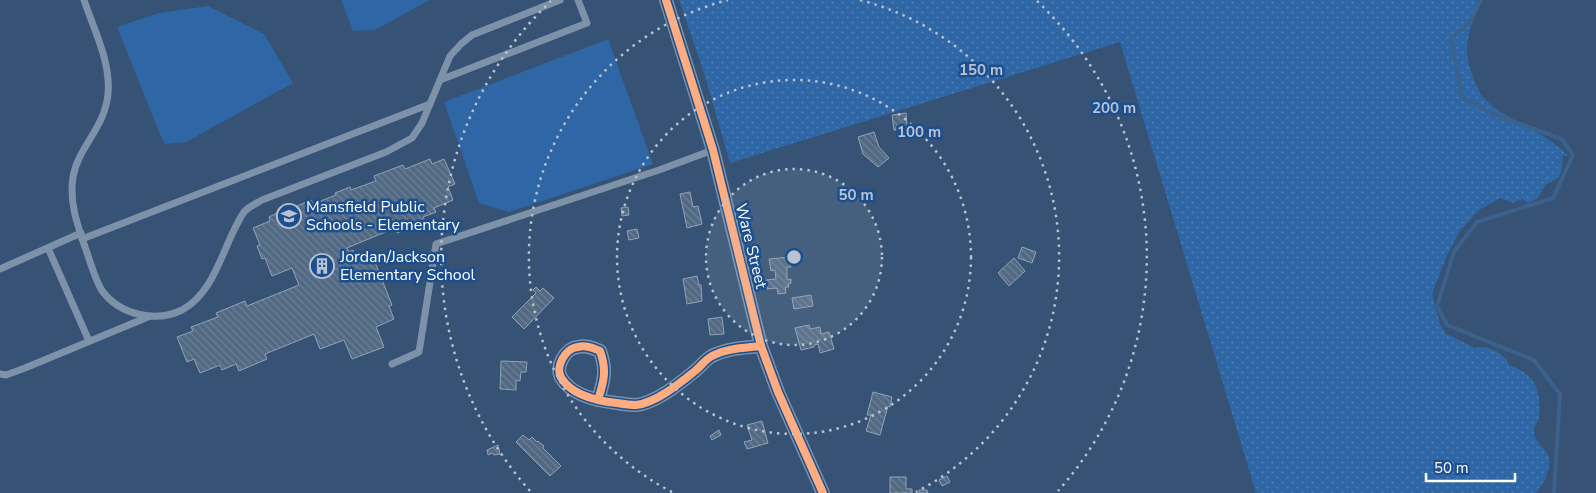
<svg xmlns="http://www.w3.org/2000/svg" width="1596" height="493" font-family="'Nunito Sans',sans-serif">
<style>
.grass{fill:url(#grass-dots)}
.garden{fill:#2f66a5}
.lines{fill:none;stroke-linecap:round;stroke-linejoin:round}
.stream{stroke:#3b618d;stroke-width:4}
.building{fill:url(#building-back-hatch);stroke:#92a2b6}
.lane{stroke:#7d92a8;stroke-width:7}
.street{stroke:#7d92a8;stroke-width:14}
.cycleway-casing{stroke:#1b4f8f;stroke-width:11}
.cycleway{stroke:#ffac80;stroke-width:8}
.ring{fill:none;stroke:#b9c2ce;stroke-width:2.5;stroke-dasharray:2.5 5}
.labels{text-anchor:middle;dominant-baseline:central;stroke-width:5;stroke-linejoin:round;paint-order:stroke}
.poi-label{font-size:16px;fill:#fff;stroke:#1b4f8f;text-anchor:start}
.street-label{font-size:16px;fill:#fff;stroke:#1b4f8f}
.centre{fill:#b9c2ce;stroke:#1b4f8f;stroke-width:2.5}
.ring-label{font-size:15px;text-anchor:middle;font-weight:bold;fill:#b9c2ce;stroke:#1b4f8f;stroke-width:5;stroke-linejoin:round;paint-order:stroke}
</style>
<defs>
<pattern id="grass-dots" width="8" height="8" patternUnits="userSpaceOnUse" patternTransform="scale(1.25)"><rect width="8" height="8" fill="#2f66a5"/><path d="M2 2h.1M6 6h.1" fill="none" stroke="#4e7db2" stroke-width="1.8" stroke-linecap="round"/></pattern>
<pattern id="building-back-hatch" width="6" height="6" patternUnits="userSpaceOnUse" patternTransform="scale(1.25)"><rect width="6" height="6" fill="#526984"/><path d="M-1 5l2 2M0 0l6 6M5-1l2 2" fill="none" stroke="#6c8096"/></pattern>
</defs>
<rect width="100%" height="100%" fill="#365274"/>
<path class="grass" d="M679 0H1483C1469 25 1461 49 1473 77 1476 86 1481 96 1489 103 1502 115 1520 123 1535 131 1547 138 1559 147 1569 156H1563C1561 175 1563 177 1545 185 1541 194 1537 201 1527 203L1522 199 1513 203 1500 198 1479 210 1460 231 1447 255 1432 294 1440 324 1445 333 1475 348 1484 347 1496 351 1506 359 1509 365C1535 375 1541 387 1539 416 1539 421 1534 425 1534 430 1533 441 1546 448 1549 457 1552 467 1543 486 1536 493H1256L1120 42 730 163 705 76Z"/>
<g class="garden">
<path d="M341 0H430L375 30 353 31Z"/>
<path d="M208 6 264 34 293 83 186 142 164 144 117 27 159 13Z"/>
<path d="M608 39 653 164 509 212 479 203 444 102Z"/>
</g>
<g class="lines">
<path class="stream" d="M1480 0 1472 19 1451 39 1462 97 1493 114 1562 139 1573 155 1553 198 1477 222 1454 252 1437 306 1447 325 1534 360 1560 394 1554 493"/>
</g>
<g class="building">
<path d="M906 113 907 126 896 127V130H894L892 115Z"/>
<path d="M874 132 879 147 889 158 878 167 863 154 858 137Z"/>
<path d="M430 159 432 164 444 159 455 184 448 187 453 200 434 208 436 212 423 217 425 222 397 233 395 228 347 248 349 252 353 250 358 263 373 257 392 305 389 306 394 319 376 327 384 347 352 359 344 340 320 349 314 334 265 354 267 359 239 371 236 364 222 370 220 365 200 373 194 359 187 362 177 337 193 331 191 327 218 317 216 313 245 301 247 306 299 285 292 268 272 276 265 258 262 259 257 246 260 245 253 228 270 221 269 217 277 213 279 218 284 216 283 212 311 200 313 204 336 195 335 193 350 187 351 190 376 181 374 176 403 165 405 169Z"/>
<path d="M690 192 693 207 698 206 702 224 687 228 680 194Z"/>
<path d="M628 207 629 215 622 216 621 208Z"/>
<path d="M637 229 639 238 629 240 627 231Z"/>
<path d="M1022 247 1036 252 1032 263 1018 258Z"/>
<path d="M790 257 791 267H787V280L791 279V283L788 284 789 287H785L786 293 778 294 777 288 767 289 766 280 776 279 775 270 771 271 769 259Z"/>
<path d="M1014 258 1025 271 1009 286 998 273Z"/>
<path d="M697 276 699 285H701L702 301 687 304 683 279Z"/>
<path d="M536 287 540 291 543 288 554 298 524 329 512 317 536 293 533 290Z"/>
<path d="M811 295 813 306 794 309 792 298Z"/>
<path d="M722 317 724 334 710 335 708 319Z"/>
<path d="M809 325 810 329 820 327 821 334 829 332 834 349 820 353 818 344 814 345V347L801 350 795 328Z"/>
<path d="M501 361 527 362 526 372H521L520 381 516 380V390L500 389Z"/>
<path d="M873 392 892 397 890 407 888 406 880 435 866 431 871 415H867Z"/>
<path d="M762 421 768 443 747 449 744 442 752 440 747 425Z"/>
<path d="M719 430 721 435 712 440 710 436Z"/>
<path d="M523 435 529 440 532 437 537 442 538 441 544 446 543 448 561 466 550 476 516 442Z"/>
<path d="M498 445 500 454 494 455 493 453 488 455 487 450Z"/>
<path d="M947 476 950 482 942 486 939 480Z"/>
<path d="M890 477H906V489H912V493H890Z"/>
<path d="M919 490H927L928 493H919Z"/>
</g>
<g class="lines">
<g class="lane">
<path d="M84 0C94 30 111 62 108 94 105 128 78 147 73 177 69 201 77 224 85 247 90 260 95 281 103 292 121 315 156 323 182 310 217 291 223 243 244 212 248 207 257 203 262 200L386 152 412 138 422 123 450 56 461 44 472 35 560 0"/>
<path d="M440 80 587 23 578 0"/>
<path d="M82 239 430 104"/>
<path d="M48 248 89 341"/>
<path d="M0 269 81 233"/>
<path d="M392 364 419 352 436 244 659 170 713 150"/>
<path d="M0 374 6 375 25 368 148 317"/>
</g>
<g class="street">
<path d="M666 0 713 150 761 346 778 392 823 493"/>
<path d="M598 400C604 381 607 370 600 351 593 348 586 345 578 347 565 348 554 368 562 379 573 396 598 401 617 403 623 404 630 405 636 405 656 403 680 383 695 371 701 366 706 359 712 356 727 348 744 348 761 346"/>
</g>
<defs>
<g id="cycleway">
<path d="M666 0 713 150 761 346 778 392 823 493"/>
<path d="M598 400C604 381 607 370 600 351 593 348 586 345 578 347 565 348 554 368 562 379 573 396 598 401 617 403 623 404 630 405 636 405 656 403 680 383 695 371 701 366 706 359 712 356 727 348 744 348 761 346"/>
</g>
</defs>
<use href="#cycleway" class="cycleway-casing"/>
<use href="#cycleway" class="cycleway"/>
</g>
<circle cx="794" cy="257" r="88" fill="#b9c2ce" fill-opacity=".12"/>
<g class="ring">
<circle cx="794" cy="257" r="88"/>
<circle cx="794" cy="257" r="177"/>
<path d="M672 492A265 265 0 0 1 728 0M860 0A265 265 0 0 1 916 492"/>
<path d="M530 491A353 353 0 0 1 551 1M1037 1A353 353 0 0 1 1058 491"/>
</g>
<defs>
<symbol id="school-ring" viewBox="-11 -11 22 22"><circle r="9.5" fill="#1b4f8f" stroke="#b9c2ce" stroke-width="1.5"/><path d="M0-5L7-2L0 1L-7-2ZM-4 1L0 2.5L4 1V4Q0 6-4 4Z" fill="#b9c2ce"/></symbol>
<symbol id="building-ring" viewBox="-11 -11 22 22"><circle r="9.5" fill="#1b4f8f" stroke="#b9c2ce" stroke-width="1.5"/><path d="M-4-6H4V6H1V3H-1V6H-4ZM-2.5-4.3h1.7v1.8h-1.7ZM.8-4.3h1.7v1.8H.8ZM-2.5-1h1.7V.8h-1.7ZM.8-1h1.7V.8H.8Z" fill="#b9c2ce"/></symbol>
</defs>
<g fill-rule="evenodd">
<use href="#school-ring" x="275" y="202" width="28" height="28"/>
<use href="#building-ring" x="308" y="252" width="28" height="28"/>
</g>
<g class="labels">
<g class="poi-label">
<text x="306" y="207">Mansfield Public<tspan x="306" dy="18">Schools - Elementary</tspan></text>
<text x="340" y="257">Jordan/Jackson<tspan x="340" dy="18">Elementary School</tspan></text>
</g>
<g class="street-label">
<text transform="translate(751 246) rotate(76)">Ware Street</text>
</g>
</g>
<circle cx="794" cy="257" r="8" class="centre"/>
<g class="ring-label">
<text x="981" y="75">150 m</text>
<text x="1114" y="113">200 m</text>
<text x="919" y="137">100 m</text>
<text x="856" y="200">50 m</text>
</g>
<path d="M1426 473v8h89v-8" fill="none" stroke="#ffffff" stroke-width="2.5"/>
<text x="1434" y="473" font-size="15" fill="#ffffff" stroke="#1b4f8f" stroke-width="4" paint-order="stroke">50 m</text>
</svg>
